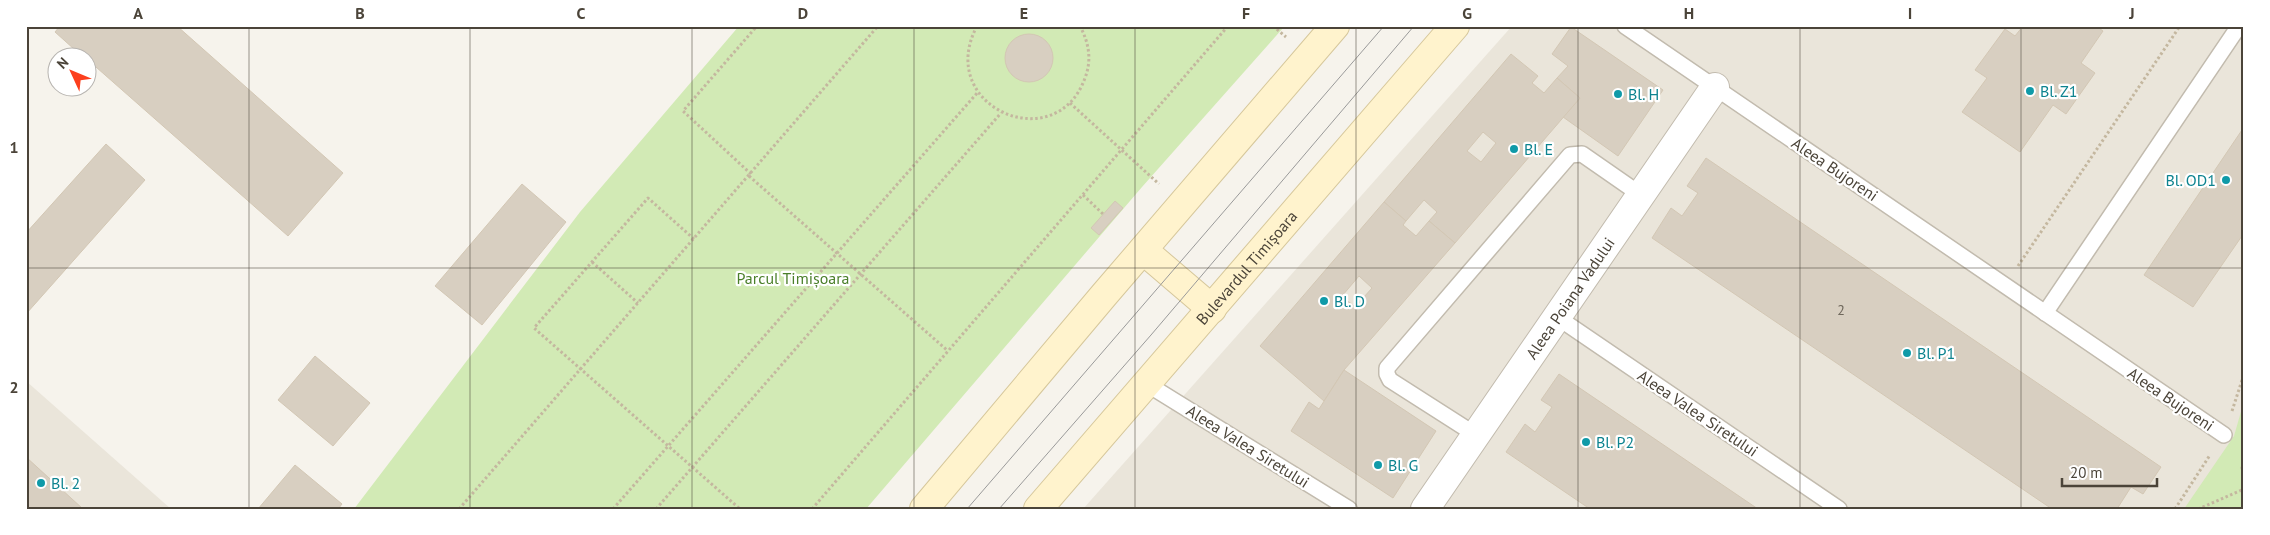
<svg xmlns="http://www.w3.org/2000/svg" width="2270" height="535" font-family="'PT Sans',sans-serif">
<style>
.residential{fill:#eae5da}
.green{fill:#d2eab5}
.building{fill:#d8cfc1;stroke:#d3c7b4;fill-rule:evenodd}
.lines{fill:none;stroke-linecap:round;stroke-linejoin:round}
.lane-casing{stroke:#c2bbae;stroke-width:18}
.street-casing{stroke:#c2bbae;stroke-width:30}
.secondary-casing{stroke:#d6c79b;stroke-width:30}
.path{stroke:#c4b79f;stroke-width:3;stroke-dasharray:2.5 2.5;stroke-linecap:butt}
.lane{stroke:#fff;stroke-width:15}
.street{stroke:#fff;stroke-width:28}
.secondary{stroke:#fff3cd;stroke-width:28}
.tram{stroke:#9a9a9a;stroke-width:1}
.grid{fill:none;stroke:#4b4439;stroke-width:1;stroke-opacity:0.55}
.culture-dot{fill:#0f9aa8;stroke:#fff;stroke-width:2}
.labels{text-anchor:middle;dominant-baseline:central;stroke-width:4.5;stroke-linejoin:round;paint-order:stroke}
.number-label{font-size:14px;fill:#6e675b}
.culture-label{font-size:16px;fill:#0d838f;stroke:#fff;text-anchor:start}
.street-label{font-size:16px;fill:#4b4439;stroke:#fff}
.park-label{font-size:16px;fill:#4a7f2a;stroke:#fff}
.neatline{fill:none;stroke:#4b4439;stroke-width:2}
.grid-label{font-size:16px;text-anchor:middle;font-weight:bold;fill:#4b4439}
</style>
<rect width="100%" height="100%" fill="#f6f3ec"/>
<g class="residential">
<path d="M1512 26H2244V509H1083Z"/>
<path d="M26 381 171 509H26Z"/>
</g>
<g class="green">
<path d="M739 26H1281L1283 28 1142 187 866 509H354L580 212Z"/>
<path d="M2244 401V509H2184L2234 436Z"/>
</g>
<g class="building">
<path d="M60 26H177L343 173 288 236 88 60V58H84L55 32Z"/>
<path d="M2023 26H2096L2103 31 2081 63 2095 73 2066 114 2053 105 2020 152 1962 112 1987 78 1975 70 2005 29 2015 36Z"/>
<path d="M1571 27 1663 90 1618 156 1563 117 1580 98 1557 78 1568 66 1552 54Z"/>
<circle cx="1029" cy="58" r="24"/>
<path d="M1511 54 1538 76 1532 83 1544 93 1557 78 1580 98 1455 243 1429 221 1437 212 1424 200 1406 221 1384 202ZM1483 132 1496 143 1481 162 1467 151Z"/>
<path d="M2244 127V233L2193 307 2144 275Z"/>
<path d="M106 144 145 180 26 314V233Z"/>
<path d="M1706 158 2161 467 2143 494 2131 487 2117 509H2052L1652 238 1671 208 1682 216 1698 193 1687 186Z"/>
<path d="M522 184 566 222 482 325 435 286Z"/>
<path d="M1115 201 1123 208 1099 235 1091 228Z"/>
<path d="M1384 202 1406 221 1403 225 1416 236 1429 221 1455 243 1344 370 1324 401 1260 346ZM1359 276 1372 288 1355 307 1342 296Z"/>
<path d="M315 356 370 403 333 446 278 400Z"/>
<path d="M1344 370 1436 431 1393 498 1291 431 1309 402 1319 409Z"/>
<path d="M1559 374 1758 509H1590L1506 452 1525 424 1535 432 1552 407 1541 400Z"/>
<path d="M26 457 83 509H26Z"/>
<path d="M295 465 342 504 338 509H258Z"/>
</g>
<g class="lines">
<defs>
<g id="lane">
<path d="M1625 26 2224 435"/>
<path d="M2045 313 2239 26"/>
<path d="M1557 317 1839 509"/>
<path d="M1147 384 1349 509"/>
<path d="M1476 435 1390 380 1387 374V368L1570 155 1582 154 1641 195"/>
</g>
<g id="street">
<path id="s1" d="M1425 509 1715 87"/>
</g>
<g id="secondary">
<path d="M1143 250 1212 309"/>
<path d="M924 509 1104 295 1335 26"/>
<path id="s2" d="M1038 509 1455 26"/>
</g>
</defs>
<use href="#lane" class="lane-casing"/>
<use href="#street" class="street-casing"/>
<use href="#secondary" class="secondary-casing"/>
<g class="path">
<path d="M977 26C934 107 1056 159 1085 78 1092 60 1089 43 1080 26"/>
<path d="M1273 26 1286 37"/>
<path d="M1070 103 1159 184"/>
<path d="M751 174 683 111 757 26"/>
<path d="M749 176 948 351"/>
<path d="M1083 195 1103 214"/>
<path d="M694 239 648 198 534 328 740 509"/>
<path d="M592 262 638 303"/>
<path d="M2018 266 2180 26"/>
<path d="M2232 411 2244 374"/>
<path d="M2244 452 2242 468 2244 474"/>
<path d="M459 509 878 26"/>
<path d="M613 509 978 92"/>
<path d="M656 509 1001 113"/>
<path d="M812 509 1228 26"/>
<path d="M2175 509 2210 455"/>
<path d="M2198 509 2244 489"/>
</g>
<use href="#lane" class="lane"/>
<use href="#street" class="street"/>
<use href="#secondary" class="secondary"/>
<g class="tram">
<path d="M967 509 1384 26"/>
<path d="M999 509 1151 335 1414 26"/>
</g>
</g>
<path class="grid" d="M249 26V509M470 26V509M692 26V509M914 26V509M1135 26V509M1356 26V509M1578 26V509M1800 26V509M2021 26V509M26 268H2244"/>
<g class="culture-dot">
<circle cx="2030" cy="91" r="5"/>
<circle cx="1618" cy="94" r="5"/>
<circle cx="1514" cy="149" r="5"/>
<circle cx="2226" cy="180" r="5"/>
<circle cx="1324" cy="301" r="5"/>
<circle cx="1907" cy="353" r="5"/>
<circle cx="1586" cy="442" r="5"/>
<circle cx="1378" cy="465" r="5"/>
<circle cx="41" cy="483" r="5"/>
</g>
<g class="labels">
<g class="number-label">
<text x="1841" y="310">2</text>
</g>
<g class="culture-label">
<text x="2040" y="91">Bl. Z1</text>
<text x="1628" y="94">Bl. H</text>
<text x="1524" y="149">Bl. E</text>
<text x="2216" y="180" text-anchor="end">Bl. OD1</text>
<text x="1334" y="301">Bl. D</text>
<text x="1917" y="353">Bl. P1</text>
<text x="1596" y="442">Bl. P2</text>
<text x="1388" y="465">Bl. G</text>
<text x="51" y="483">Bl. 2</text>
</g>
<g class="street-label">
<text transform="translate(1835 169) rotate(34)">Aleea Bujoreni</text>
<text stroke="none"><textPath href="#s2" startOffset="319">Bulevardul Timișoara</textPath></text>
<text stroke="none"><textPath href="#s1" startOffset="256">Aleea Poiana Vadului</textPath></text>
<text transform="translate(2171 399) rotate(34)">Aleea Bujoreni</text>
<text transform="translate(1698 413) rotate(34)">Aleea Valea Siretului</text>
<text transform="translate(1248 446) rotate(32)">Aleea Valea Siretului</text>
</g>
<g class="park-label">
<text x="793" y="278">Parcul Timișoara</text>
</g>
</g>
<rect width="2270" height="535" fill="none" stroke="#ffffff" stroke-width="55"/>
<g transform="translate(72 72) rotate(314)"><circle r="24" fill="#ffffff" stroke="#b7b4b0"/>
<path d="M0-4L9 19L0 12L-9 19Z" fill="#fc3f1d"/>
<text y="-8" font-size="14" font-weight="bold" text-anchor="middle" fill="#4b4439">N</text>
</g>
<path d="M2062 478v8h95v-8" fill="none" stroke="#4b4439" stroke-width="2.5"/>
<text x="2070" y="478" font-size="15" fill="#4b4439" stroke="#ffffff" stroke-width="4" paint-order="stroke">20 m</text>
<rect x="28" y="28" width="2214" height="480" class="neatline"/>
<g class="grid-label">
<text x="138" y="19">A</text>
<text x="360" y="19">B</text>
<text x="581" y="19">C</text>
<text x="803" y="19">D</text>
<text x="1024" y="19">E</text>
<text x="1246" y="19">F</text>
<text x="1467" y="19">G</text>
<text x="1689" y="19">H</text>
<text x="1910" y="19">I</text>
<text x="2132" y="19">J</text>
<text x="14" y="153">1</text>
<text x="14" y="393">2</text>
</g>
</svg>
